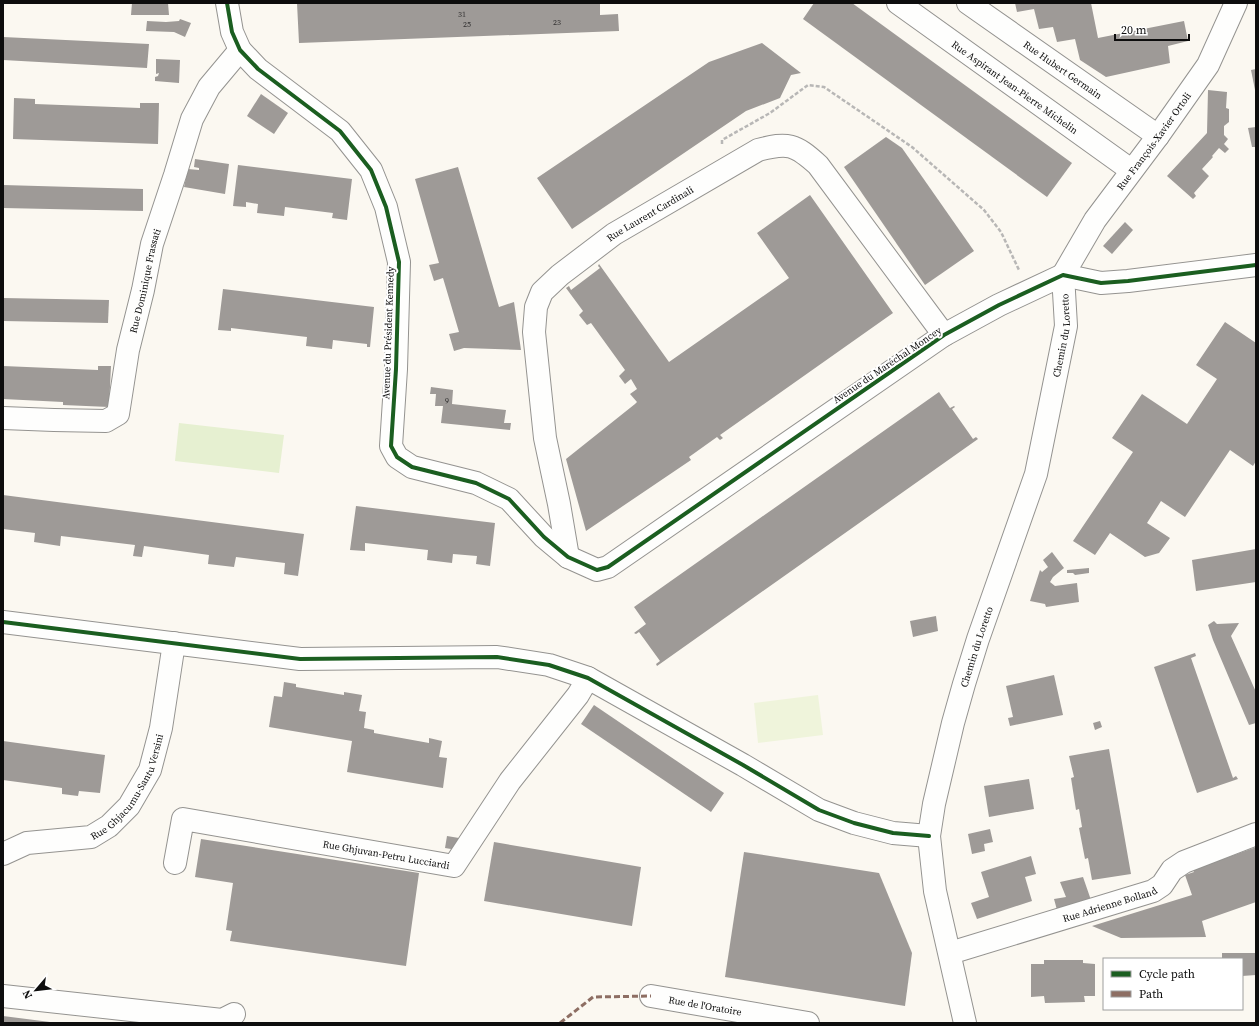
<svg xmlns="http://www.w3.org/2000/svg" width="1259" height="1026" font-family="'Source Serif 4',serif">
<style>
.green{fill:#e6f0d1}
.pitch{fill:#eff4db}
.building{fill:#9e9a97}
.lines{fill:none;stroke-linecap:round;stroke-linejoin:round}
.minor-casing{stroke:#949390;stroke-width:24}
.path{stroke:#b8b7b6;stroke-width:2.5;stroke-dasharray:4 2;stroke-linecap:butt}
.minor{stroke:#fefefd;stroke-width:22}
.quiet{stroke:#8d6e63;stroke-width:3;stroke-dasharray:6 3;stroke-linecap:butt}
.cycleway-casing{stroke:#fff;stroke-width:6}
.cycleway{stroke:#1b5e20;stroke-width:4}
.labels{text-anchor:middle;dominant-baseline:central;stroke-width:4;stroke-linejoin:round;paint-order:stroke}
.number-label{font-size:8px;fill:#313030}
.street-label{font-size:10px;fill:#0d0d0d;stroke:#fff}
</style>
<rect width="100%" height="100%" fill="#fbf8f1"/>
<path class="green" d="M179 423 284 435 279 473 175 461Z"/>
<path class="pitch" d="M818 695 823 735 758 743 754 703Z"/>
<g class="building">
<path d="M132 3H168L169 15H131Z"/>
<path d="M297 3H600V15L618 14 619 31 299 43Z"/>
<path d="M814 3H852L1072 163 1047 197 803 19Z"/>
<path d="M1015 3H1091L1098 38 1184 21 1188 41 1168 46 1170 63 1106 77 1080 60 1075 39 1057 42 1053 27 1039 29 1034 9 1017 12Z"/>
<path d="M180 19 191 23 185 37 174 32 146 31 147 21 166 22 179 21Z"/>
<path d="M3 37 149 44 147 68 3 60Z"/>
<path d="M762 43 801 73 791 75 780 98 746 111 572 229 537 178 709 62Z"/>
<path d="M156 59 180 60 179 83 155 81V77L158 76 159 73 156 74Z"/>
<path d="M1256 69V90H1255L1251 70Z"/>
<path d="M1208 90 1227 92 1226 108 1229 109V122L1224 126V135L1228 139 1224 144 1229 149 1225 153 1219 148 1212 156 1213 157 1202 169 1209 176 1194 193 1196 196 1193 199 1167 176 1207 133Z"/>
<path d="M261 94 288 113 274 134 247 116Z"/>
<path d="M14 98 35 99V104L140 108V103H159L158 144 13 139Z"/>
<path d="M1256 127V147H1252L1248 128Z"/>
<path d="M886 137 902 148 974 251 925 285 844 167Z"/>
<path d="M195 159 229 164 225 194 184 187 188 169 199 170V168L194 167Z"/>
<path d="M238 165 352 179 347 220 332 218 333 213 285 207 284 216 257 213 258 204 246 202V207L233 206Z"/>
<path d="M458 167 499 307 514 302 521 350 464 348 454 351 449 334 459 332 443 278 434 281 429 265 439 263 415 179Z"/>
<path d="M3 185 143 189V211L3 208Z"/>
<path d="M810 195 893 313 720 435 723 438 720 440 717 437 689 457 691 460 586 531 566 459 635 404 637 402 630 394 637 389 631 379 625 384 619 376 625 370 591 323 587 325 579 315 583 311 566 288 569 286 571 290 600 268 598 266 599 264 669 362 789 278 757 233Z"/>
<path d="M1125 222 1133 230 1112 254 1103 246Z"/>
<path d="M223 289 374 307 370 347H367V344L333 340 332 349 306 346 307 337 231 328V331L218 330Z"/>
<path d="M3 298 109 300 108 323 3 321Z"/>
<path d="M1225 322 1256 343V461L1253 466 1230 450 1185 517 1161 501 1147 523 1170 538 1159 553 1145 557 1110 533 1095 555 1073 541 1133 452 1112 438 1142 394 1187 424 1217 379 1196 365Z"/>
<path d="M3 366 98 370V366H111L109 407 63 405V402L3 399Z"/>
<path d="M431 387 453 390 452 404 506 410 504 423H511L510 430 441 423 443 406H435L436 394H430Z"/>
<path d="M939 392 950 408 954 406 955 407 952 409 973 439 976 437 978 439 657 666 656 664 660 661 639 632 636 634 634 633 646 624 634 607Z"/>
<path d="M3 495 304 534 298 576 284 574 285 563 236 557 234 567 208 564 209 555 144 546 142 557 133 556 135 545 61 536 60 546 34 542 35 533 3 529Z"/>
<path d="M356 506 495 523 490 566 476 564 477 556 453 554 452 563 427 560 428 550 365 543V551L350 550Z"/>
<path d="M1256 549V582L1196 591 1192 560Z"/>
<path d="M1052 552 1064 568 1053 577 1050 582 1055 586 1077 583 1079 602 1046 607 1045 604 1030 601 1040 570 1042 572 1048 567 1043 560Z"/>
<path d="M1089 568V573L1075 575 1073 573H1067V570Z"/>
<path d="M936 616 938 631 913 637 910 621Z"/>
<path d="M1214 621 1217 624 1239 623 1231 636 1256 692V723L1249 725 1213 640 1208 625Z"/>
<path d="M1195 653 1196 656 1191 658 1233 778 1236 776 1238 779 1197 793 1154 667Z"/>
<path d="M1054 675 1063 715 1010 726 1008 718 1013 717 1006 686Z"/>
<path d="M284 682 296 684V687L344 695V692L362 695 359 711 366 712 364 728 374 730V733L429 743V738L442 741 439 757 447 758 443 788 347 772 352 741 269 727 274 696 282 697Z"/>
<path d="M594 705 724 793 711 812 581 724Z"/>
<path d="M1100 721 1102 727 1095 730 1093 723Z"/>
<path d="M3 741 105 755 100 793 79 791 78 796 62 794V788L3 780Z"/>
<path d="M1109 749 1131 874 1092 880 1088 858 1085 859 1079 828 1082 827 1079 809 1076 810 1071 778 1074 777 1069 756Z"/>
<path d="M1029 779 1034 809 989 817 984 786Z"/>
<path d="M990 829 993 842 984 844 985 851 972 854 968 834Z"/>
<path d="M447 836 459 838 457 850 445 848Z"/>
<path d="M201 839 419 873 406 966 230 941 232 931 226 930 233 883 195 877Z"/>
<path d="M494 842 641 867 632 926 484 901Z"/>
<path d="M1256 847V902L1202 921 1206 937 1121 938 1092 926 1192 895 1185 875 1194 872 1193 870Z"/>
<path d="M744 852 879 873 912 953 905 1006 725 977Z"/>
<path d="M1031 856 1036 874 1025 877 1032 901 977 919 971 903 989 897 981 872Z"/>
<path d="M1083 877 1092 903 1057 910 1054 899 1066 897 1060 882Z"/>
<path d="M1222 953H1256V975L1242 976V959H1222Z"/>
<path d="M1044 960H1083V963L1095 964V996H1084L1085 1002 1045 1003 1044 996 1031 997V964H1044Z"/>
<path d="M3 1016 50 1022V1023H3Z"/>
</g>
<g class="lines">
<defs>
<g id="minor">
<path d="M227 3 232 32 240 50 258 69 340 131 371 170 386 207 399 262 396 369 391 446 397 457 412 467 476 483 509 499 544 537 568 557 597 570 608 567 944 335 999 305 1063 275 1101 283 1128 281 1256 265"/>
<path id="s1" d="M898 3 1131 170"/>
<path id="s2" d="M968 3 1158 136"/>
<path id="s3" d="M1063 275 1095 220 1158 136 1208 65 1236 3"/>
<path id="s4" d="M3 418 54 420 106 421 118 414 128 350 143 290 152 244 175 175 192 119 209 87 240 50"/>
<path id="s5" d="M568 557 559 504 545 438 534 332 536 307 542 292 560 275 614 234 758 150C788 142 795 144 818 165L944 335"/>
<path d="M3 622 300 659 497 657 549 665 588 678 743 765 819 810 854 823 893 833 929 836"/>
<path id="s6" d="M3 854 27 843 91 837 109 826 129 806 150 770 161 728 174 643"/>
<path id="s7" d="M175 863 183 819 454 866 510 781 578 695 588 678"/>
<path id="s8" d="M950 953 1153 891 1162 885 1172 870 1184 862 1256 834"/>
<path d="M3 996 222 1020 234 1014"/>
<path id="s9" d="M651 996 808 1023"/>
<path id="s10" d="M965 1023 935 891 929 836 934 804 953 723 964 684 978 639 1036 474 1066 326 1063 275"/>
</g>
</defs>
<use href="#minor" class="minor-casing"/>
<path class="path" d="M722 144V140L770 113 808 85 824 87 912 147 984 210 1001 232 1019 270"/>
<use href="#minor" class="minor"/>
<path class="quiet" d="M560 1023 593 997 651 996"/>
<defs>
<g id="cycleway">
<path d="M227 3 232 32 240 50 258 69 340 131 371 170 386 207 399 262 396 369 391 446 397 457 412 467 476 483 509 499 544 537 568 557 597 570 608 567 944 335 999 305 1063 275 1101 283 1128 281 1256 265"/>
<path d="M3 622 300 659 497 657 549 665 588 678 743 765 819 810 854 823 893 833 929 836"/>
</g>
</defs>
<use href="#cycleway" class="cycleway-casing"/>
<use href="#cycleway" class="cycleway"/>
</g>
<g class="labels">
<g class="number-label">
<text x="462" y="14">31</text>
<text x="557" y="22">23</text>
<text x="467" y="24">25</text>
<text x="447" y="400">9</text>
</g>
<g class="street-label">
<text stroke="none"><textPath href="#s2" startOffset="116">Rue Hubert Germain</textPath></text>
<text stroke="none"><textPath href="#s1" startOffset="144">Rue Aspirant Jean-Pierre Michelin</textPath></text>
<text stroke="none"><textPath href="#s3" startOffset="162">Rue François-Xavier Ortoli</textPath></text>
<text stroke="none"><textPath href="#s5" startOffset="403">Rue Laurent Cardinali</textPath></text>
<text stroke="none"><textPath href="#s4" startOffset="253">Rue Dominique Frassati</textPath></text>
<text transform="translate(388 333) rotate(-88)">Avenue du Président Kennedy</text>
<text stroke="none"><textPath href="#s10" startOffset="710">Chemin du Loretto</textPath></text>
<text transform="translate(887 365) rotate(-34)">Avenue du Maréchal Moncey</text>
<text stroke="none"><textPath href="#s10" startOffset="386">Chemin du Loretto</textPath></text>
<text stroke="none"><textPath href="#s6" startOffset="155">Rue Ghjacumu-Santu Versini</textPath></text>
<text stroke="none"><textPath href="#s7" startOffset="251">Rue Ghjuvan-Petru Lucciardi</textPath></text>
<text stroke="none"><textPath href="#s8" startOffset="167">Rue Adrienne Bolland</textPath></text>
<text stroke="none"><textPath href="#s9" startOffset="55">Rue de l'Oratoire</textPath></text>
</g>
</g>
<rect width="1259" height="1026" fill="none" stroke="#0d0d0d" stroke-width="8"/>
<rect x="1103" y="958" width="140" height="52" fill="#ffffff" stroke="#9e9e9e"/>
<rect x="1111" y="971" width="20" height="6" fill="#1b5e20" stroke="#9e9e9e"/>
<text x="1139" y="978" font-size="12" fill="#0d0d0d">Cycle path</text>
<rect x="1111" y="991" width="20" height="6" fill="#8d6e63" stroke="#9e9e9e"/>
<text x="1139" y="998" font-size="12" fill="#0d0d0d">Path</text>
<g transform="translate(36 990) rotate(242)" stroke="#ffffff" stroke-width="3" paint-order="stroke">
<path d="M0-3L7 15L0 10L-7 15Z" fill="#0d0d0d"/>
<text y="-6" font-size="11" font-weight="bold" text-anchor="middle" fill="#0d0d0d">N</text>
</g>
<path d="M1115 34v6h74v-6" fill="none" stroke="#0d0d0d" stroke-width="2"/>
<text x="1121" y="34" font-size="12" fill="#0d0d0d" stroke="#ffffff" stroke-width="3" paint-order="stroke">20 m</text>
</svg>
